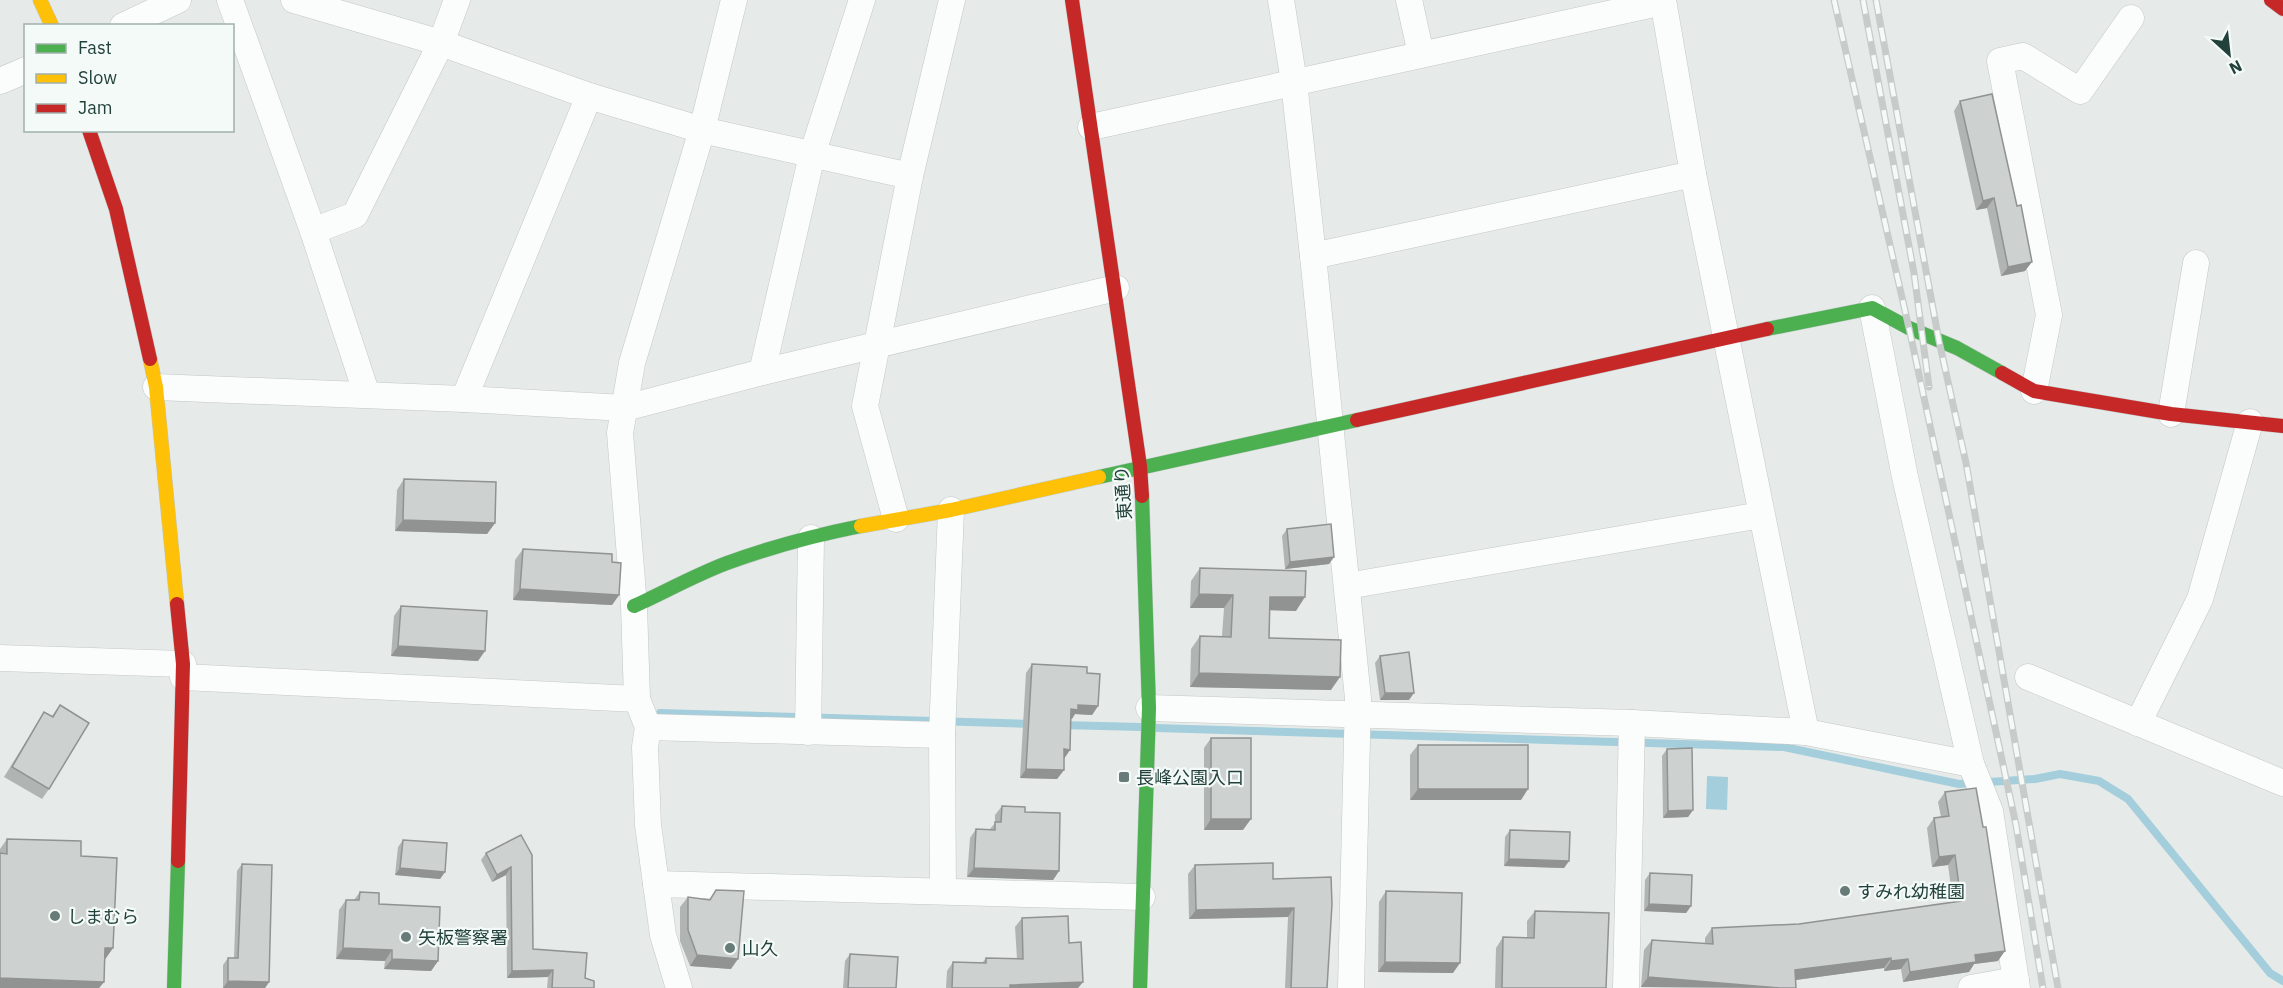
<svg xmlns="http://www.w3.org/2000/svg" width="2283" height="988" font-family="'IBM Plex Sans','Noto Sans JP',sans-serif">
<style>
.water{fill:#a4cedc}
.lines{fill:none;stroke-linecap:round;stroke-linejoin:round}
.stream{stroke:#a4cedc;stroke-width:8}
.street-casing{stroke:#c3c8c6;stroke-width:27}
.fast-casing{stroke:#c1c9c7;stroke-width:15}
.slow-casing{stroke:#c1c9c7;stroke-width:15}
.jam-casing{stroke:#c1c9c7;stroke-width:15}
.street{stroke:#fbfcfc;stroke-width:26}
.fast{stroke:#4caf50;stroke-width:14}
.slow{stroke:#ffc107;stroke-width:14}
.jam{stroke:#c62828;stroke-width:14}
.rail-casing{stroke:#c7cccb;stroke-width:7}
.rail{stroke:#f4faf8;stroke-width:4.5;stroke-dasharray:14;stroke-linecap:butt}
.wall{fill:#b0b5b4}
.shaded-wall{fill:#909392}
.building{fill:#cdd2d1;stroke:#909392;stroke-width:1.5}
.poi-dot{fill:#677c78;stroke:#f4faf8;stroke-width:2}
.labels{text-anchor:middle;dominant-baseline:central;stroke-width:4.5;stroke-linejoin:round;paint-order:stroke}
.street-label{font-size:18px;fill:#22413b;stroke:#f4faf8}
.poi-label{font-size:18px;fill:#22413b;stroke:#f4faf8;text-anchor:start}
</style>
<rect width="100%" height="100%" fill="#e6ebe9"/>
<path class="water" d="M1707 776 1728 777 1727 810 1706 809Z"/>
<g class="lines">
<g class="stream">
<path d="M660 713 1033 724"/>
<path d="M1060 725 1141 727"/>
<path d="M1156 728 1784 747 1959 784 2035 779 2060 774 2099 781 2128 799 2270 973 2283 981"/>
</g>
<defs>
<g id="street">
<path d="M230 0 313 231 367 395"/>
<path d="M294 0 441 43 589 96 702 130 910 176"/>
<path d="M1281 0 1294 82 1313 256 1358 698 1351 988"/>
<path d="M1409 0 1421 54"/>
<path d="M1663 0 1693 174 1806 732"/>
<path d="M123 26 178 0"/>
<path d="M0 81 26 70"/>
<path d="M1091 127 1663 2"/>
<path d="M313 231 355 215 441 43 457 0"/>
<path d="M1313 256 1693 174"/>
<path d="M762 372 812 155 862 0"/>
<path d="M156 387 464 399 625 408 762 372 1116 288"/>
<path d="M2034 391 2049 315 2000 61 2023 56 2080 91 2131 18"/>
<path d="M464 399 589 96"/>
<path d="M2171 414 2196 263"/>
<path d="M896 519 865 406 910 176 952 0"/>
<path d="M1347 586 1761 515"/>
<path d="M0 658 183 664"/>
<path d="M183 677 637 699"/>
<path d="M2028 677 2283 783"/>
<path d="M1149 708 1632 723 1806 732 1971 764 1905 477 1872 308"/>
<path d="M2138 723 2200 599 2250 422"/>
<path d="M648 727 942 735"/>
<path d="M808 732 811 538"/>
<path d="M1971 764 1990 811 2017 988"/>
<path d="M656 884 1142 897"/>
<path d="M943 891 942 735 951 510"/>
<path d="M679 988 663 935 648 825 645 747 648 727 637 699 634 606 620 433 632 363 702 130 734 0"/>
<path d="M1626 988 1632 723"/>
<path d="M1971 988 2016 980"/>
</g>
<g id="fast">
<path d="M1767 329 1872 308 1909 328 1957 348 2002 373"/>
<path d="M1099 477 1357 420"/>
<path d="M634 606C665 592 695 575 727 563 771 547 816 535 861 526"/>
<path d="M174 988 178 861"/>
<path d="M1140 988 1149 708 1142 496"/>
</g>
<g id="slow">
<path d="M40 0 52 26"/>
<path d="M150 359 156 387 177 604"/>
<path d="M861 526 951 510 1099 477"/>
</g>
<g id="jam">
<path d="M1072 0 1140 466 1142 496"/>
<path d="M2271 0 2283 9"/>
<path d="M89 130 116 209 150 359"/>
<path d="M2002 373 2034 391 2171 414 2283 426"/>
<path d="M1357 420 1767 329"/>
<path d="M177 604 183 664 178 861"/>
</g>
</defs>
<use href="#street" class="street-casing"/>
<use href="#fast" class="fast-casing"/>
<use href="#slow" class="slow-casing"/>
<use href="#jam" class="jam-casing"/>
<use href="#street" class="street"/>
<use href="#fast" class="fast"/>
<use href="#slow" class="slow"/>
<use href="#jam" class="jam"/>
<defs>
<g id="rail">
<path d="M1834 0 1909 328 2016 825 2043 988"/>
<path d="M1863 0 1914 273 1929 387"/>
<path d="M1876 0 1939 341 1966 463 2058 988"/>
</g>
</defs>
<use href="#rail" class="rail-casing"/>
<use href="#rail" class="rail"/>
</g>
<g class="wall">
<path d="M1960 101 2017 206 2025 271 2001 276 1987 208 1976 210 1954 111Z"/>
<path d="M404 479 495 523 487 534 395 531 397 490Z"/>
<path d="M1287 529 1334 557 1329 564 1285 569 1282 536Z"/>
<path d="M523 549 612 562 619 595 612 605 513 600 515 560Z"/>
<path d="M1200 568 1296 611 1270 610 1269 638 1331 690 1190 687 1191 649 1200 636H1222L1224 608H1190L1191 581Z"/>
<path d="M401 606 478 661 391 656 394 616Z"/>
<path d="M1380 656 1409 700H1380L1375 663Z"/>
<path d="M1032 664 1087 673 1098 706 1092 715 1075 714 1071 719 1064 758V770L1057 779 1020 778 1026 673Z"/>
<path d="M60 705 49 789 42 799 4 777 44 712 52 716Z"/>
<path d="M1211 738 1243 830H1204V748Z"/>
<path d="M1418 745 1521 800H1410V755Z"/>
<path d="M1667 749 1693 810 1688 817 1663 818 1662 756Z"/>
<path d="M1945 792 1998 961 1974 964 1969 972 1903 982 1901 969 1884 971V968L1796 980V988L1641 987 1644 950 1652 940 1705 944V938L1712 928 1799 924 1953 902 1948 865 1932 867 1927 828 1934 818 1941 817 1938 802Z"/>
<path d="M1002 806 1025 812 1059 871 1053 880 967 877 970 838 976 829H990L995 823V815Z"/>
<path d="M1510 830 1569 861 1564 868 1504 866 1505 837Z"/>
<path d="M521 835 533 949 585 978 594 988H547L548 977 507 978 506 875 492 882 481 860 486 853Z"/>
<path d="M7 839 81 856 113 948 104 960V982L99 988H0V849Z"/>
<path d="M403 840 445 872 440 879 395 875 398 847Z"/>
<path d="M242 864 269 982 265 988H223V965L228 958H234L237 871Z"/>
<path d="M1195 865 1273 879 1331 877 1327 988H1285L1288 917 1189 919 1188 874Z"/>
<path d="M1650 873 1691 906 1686 913 1644 911 1645 880Z"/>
<path d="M716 890 731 969 690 966 680 941V907L688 897 709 900Z"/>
<path d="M1386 891 1453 973 1378 972 1379 902Z"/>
<path d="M360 892 379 904 438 961 431 971 384 969 385 961 336 959 339 910 346 900H354Z"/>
<path d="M1535 911 1606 988H1495L1496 948 1503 937 1527 938V921Z"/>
<path d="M1022 918 1069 943 1083 982 1078 988H946L947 971 953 962 982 963 986 958 1017 959 1015 927Z"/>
<path d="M850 954 896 988H843L845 961Z"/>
</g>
<g class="shaded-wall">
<path d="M1994 198 1987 208 1976 210 1983 201Z"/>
<path d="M2032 262 2025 271 2001 276 2008 267Z"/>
<path d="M403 520 495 523 487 534 395 531Z"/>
<path d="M1334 557 1329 564 1285 569 1290 562Z"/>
<path d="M520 589 619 595 612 605 513 600Z"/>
<path d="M1199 594 1233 595 1224 608H1190Z"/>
<path d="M1270 597H1305L1296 611 1261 610Z"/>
<path d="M398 646 485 651 478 661 391 656Z"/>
<path d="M1199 673 1340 677 1331 690 1190 687Z"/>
<path d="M1385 693H1414L1409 700H1380Z"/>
<path d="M1078 705 1098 706 1092 715 1075 714 1072 719 1065 718 1071 709Z"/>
<path d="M1064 749 1070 750 1064 759Z"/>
<path d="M1026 769 1064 770 1057 779 1020 778Z"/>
<path d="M1418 789H1528L1521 800H1410Z"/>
<path d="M1693 810 1688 817 1663 818 1668 811Z"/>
<path d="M1211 819H1251L1243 830H1204Z"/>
<path d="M1955 855 1948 865 1932 867 1939 857Z"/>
<path d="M1509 859 1569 861 1564 868 1504 866Z"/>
<path d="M511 867 506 875 492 882 497 875Z"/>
<path d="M400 868 445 872 440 879 395 875Z"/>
<path d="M974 868 1059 871 1053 880 967 877Z"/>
<path d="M1649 904 1691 906 1686 913 1644 911Z"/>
<path d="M1294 908 1288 917 1189 919 1196 910Z"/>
<path d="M105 948H113L104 961Z"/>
<path d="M343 948 392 950 385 961 336 959Z"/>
<path d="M2005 951 1998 961 1974 964 1969 972 1903 982 1910 972 1975 955Z"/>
<path d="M697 955 738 959 731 969 690 966Z"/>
<path d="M1891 958 1884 968 1788 981 1795 970Z"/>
<path d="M392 959 438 961 431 971 384 969Z"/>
<path d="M1908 959 1901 969 1884 971 1891 961Z"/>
<path d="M1385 962 1460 963 1453 973 1378 972Z"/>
<path d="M553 970 548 977 507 978 512 971Z"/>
<path d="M1648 977 1780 988 1641 987Z"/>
<path d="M0 978 104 982 99 988H0Z"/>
<path d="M228 981 269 982 265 988H223Z"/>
<path d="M1083 982 1078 988H1007L1010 985Z"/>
</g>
<g class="building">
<path d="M1992 94 2017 206 2021 205 2032 262 2008 267 1994 198 1983 201 1960 101Z"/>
<path d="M404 479 496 482 495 523 403 520Z"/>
<path d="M1331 524 1334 557 1290 562 1287 529Z"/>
<path d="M523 549 612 554V562L621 563 619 595 520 589Z"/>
<path d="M1200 568 1306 571 1305 597H1270L1269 638 1341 640 1340 677 1199 673 1200 636 1231 637 1233 595 1199 594Z"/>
<path d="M401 606 487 611 485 651 398 646Z"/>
<path d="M1409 652 1414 693H1385L1380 656Z"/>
<path d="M1032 664 1087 667V673L1100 674 1098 706 1078 705V710L1071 709 1070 750 1064 749V770L1026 769Z"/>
<path d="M60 705 89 723 49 789 12 767 44 712 53 717Z"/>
<rect x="1211" y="738" width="40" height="81"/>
<rect x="1418" y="745" width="110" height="44"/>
<path d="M1692 748 1693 810 1668 811 1667 749Z"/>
<path d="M1976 788 1983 827H1986L2005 951 1975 955 1976 962 1910 972 1908 959 1891 961V958L1795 970 1796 988H1780L1648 977 1652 940 1713 944 1712 928 1799 924 1961 901 1955 855 1939 857 1934 818 1949 816 1945 792Z"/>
<path d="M1002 806 1025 807V812L1060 813 1059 871 974 868 976 829 995 830V822H1001Z"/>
<path d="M1510 830 1570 832 1569 861 1509 859Z"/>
<path d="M521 835 532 855 533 949 587 953 585 978 594 981V988H552L553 970 512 971 511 867 497 875 486 853Z"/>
<path d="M7 839 81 841V856L117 858 113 948H105L104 982 0 978V853L7 854Z"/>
<path d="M403 840 447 843 445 872 400 868Z"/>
<path d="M1273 863V879L1331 877 1332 904 1327 988H1291L1294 908 1196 910 1195 865Z"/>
<path d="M242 864 272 865 269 982 228 981V958H238Z"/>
<path d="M1650 873 1692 875 1691 906 1649 904Z"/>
<path d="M716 890 744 891 738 959 697 955 688 930V897L710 900Z"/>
<path d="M1386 891 1462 893 1460 963 1385 962Z"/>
<path d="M360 892 379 893V904L440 907 438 961 392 959V950L343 948 346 900H359Z"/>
<path d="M1535 911 1609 913 1606 988H1502L1503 937 1534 938Z"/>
<path d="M1068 916 1069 943 1081 942 1083 982 1010 985V988H952L953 962 986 963V958L1023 959 1022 918Z"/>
<path d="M850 954 898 957 896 988H848Z"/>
</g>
<g class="poi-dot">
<rect x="1118" y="771" width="12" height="12" rx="3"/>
<circle cx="1845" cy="891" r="6"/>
<circle cx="55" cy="916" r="6"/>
<circle cx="406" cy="937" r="6"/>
<circle cx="730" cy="948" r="6"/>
</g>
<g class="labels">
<g class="street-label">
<text transform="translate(1123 493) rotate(-94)">東通り</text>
</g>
<g class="poi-label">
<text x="1136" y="777">長峰公園入口</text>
<text x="1857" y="891">すみれ幼稚園</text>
<text x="67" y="916">しまむら</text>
<text x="418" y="937">矢板警察署</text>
<text x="742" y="948">山久</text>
</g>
</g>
<rect x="24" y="24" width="210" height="108" fill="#f4faf8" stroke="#a0b0ac" stroke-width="1.5"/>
<rect x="36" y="44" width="30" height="9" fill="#4caf50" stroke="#a0b0ac" stroke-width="1.5"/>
<text x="78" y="54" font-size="18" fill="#22413b">Fast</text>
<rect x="36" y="74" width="30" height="9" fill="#ffc107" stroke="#a0b0ac" stroke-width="1.5"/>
<text x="78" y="84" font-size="18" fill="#22413b">Slow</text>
<rect x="36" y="104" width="30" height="9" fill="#c62828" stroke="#a0b0ac" stroke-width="1.5"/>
<text x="78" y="114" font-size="18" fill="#22413b">Jam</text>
<g transform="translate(2229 54) rotate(153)" stroke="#f4faf8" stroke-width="4.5" paint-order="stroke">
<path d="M0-4.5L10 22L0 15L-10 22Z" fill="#22413b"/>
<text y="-9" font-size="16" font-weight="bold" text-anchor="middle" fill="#22413b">N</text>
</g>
</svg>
